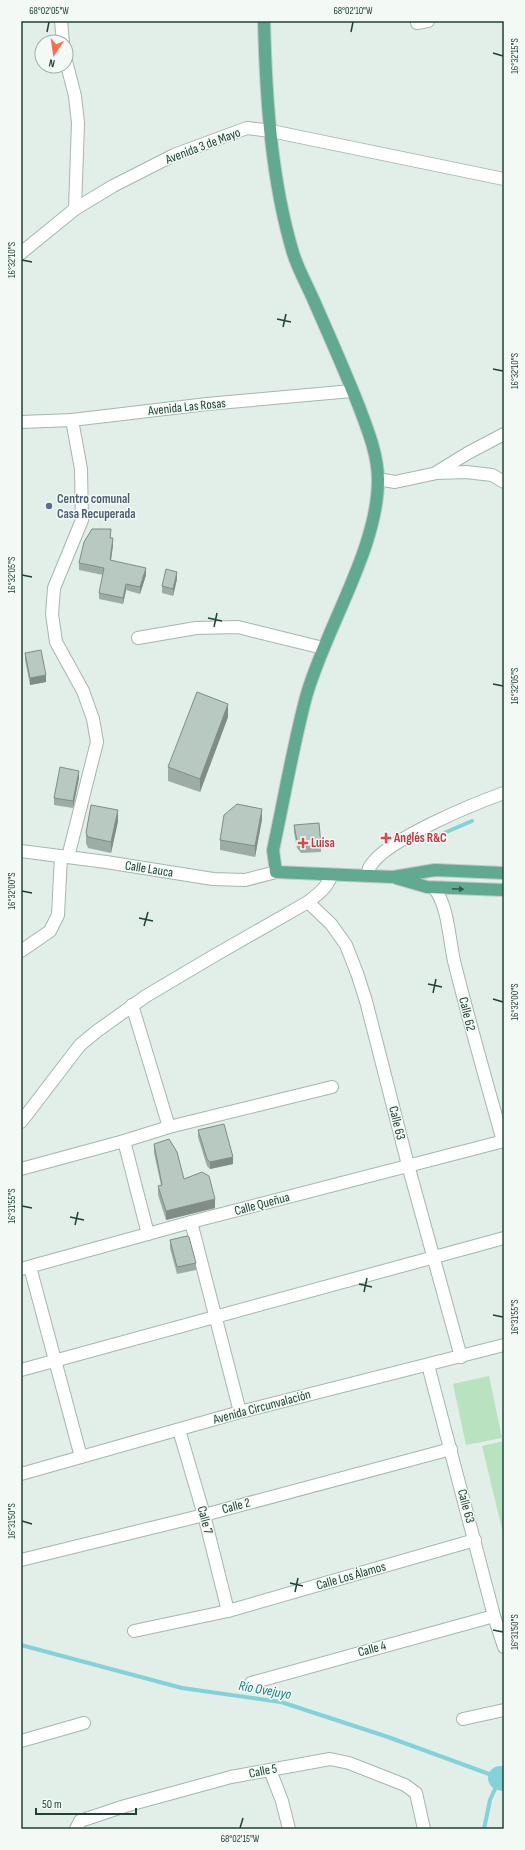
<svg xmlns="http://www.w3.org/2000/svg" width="525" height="1850" font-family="'Sofia Sans Condensed',sans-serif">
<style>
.green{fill:#b8e2c0}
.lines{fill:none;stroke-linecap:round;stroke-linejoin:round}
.stream{stroke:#83d2d9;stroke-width:4}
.river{stroke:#83d2d9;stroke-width:24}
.minor-casing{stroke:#a4b7af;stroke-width:14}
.major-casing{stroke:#c0cac7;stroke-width:14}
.minor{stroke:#fff;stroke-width:12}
.major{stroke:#61a991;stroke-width:12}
.wall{fill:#9dada5}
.shaded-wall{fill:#808d86}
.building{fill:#b7c9c0;stroke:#808d86}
.oneway{fill:#305b4d}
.ticks{fill:none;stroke:#1f4136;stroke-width:1.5}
.service-dot{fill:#5c6f8a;stroke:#f3faf6;stroke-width:1.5}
.health-dot{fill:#e0444e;stroke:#f3faf6;stroke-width:1.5}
.labels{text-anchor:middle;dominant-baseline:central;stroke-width:3;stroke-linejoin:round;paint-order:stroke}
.street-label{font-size:13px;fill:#1f4136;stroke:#f3faf6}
.service-label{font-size:13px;font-weight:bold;fill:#4e5e75;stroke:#f3faf6;text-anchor:start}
.health-label{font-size:13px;font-weight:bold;fill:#be3a42;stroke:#f3faf6;text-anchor:start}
.water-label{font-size:14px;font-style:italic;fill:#127a85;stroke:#f3faf6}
.neatline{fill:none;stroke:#1f4136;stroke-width:1.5}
.ticks-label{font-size:10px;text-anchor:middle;fill:#1f4136}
</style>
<rect width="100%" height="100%" fill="#e2eee8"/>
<g class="green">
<path d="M489 1376 502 1438 466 1445 453 1384Z"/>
<path d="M504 1441V1537L482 1446Z"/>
</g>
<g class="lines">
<g class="stream">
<path d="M437 836 472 821"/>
<path d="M21 1645 182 1688 281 1702 388 1737 500 1778 490 1800 484 1829"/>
</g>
<path class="river" d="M500 1778 504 1779"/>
<defs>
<g id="minor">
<path d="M61 21 63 42"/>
<path d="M417 23 428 21"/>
<path d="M66 61 75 96 78 123 75 209"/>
<path d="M21 253 75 209 113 186 174 155 247 128 271 131 504 179"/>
<path d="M21 422 72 420 207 404 352 391"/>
<path d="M437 472 468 453 504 434"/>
<path d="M378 479 395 482 437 473 466 472 492 475 504 482"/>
<path d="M138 638 196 628 238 627 323 648"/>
<path d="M21 851 106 862 213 879 245 880 276 872"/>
<path d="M68 857 97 742 93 719 83 691 56 642 52 614 54 588 82 520 81 469 72 420"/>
<path d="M367 876C368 873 368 868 371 865 388 839 473 804 504 793"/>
<path d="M434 888C448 905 449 938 454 961 469 1021 486 1081 503 1141"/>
<path d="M308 902 331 924 346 945 357 973 366 1001 408 1165 461 1357"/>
<path d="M21 951 50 931 58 915 61 856"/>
<path d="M132 1005 169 1127"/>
<path d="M21 1122 80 1045 97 1031 146 996 217 954 308 902C318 894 327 888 331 876"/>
<path d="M124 1141 148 1234"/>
<path d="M21 1169 124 1141 169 1127 332 1087"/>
<path d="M191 1222 240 1412"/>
<path d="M30 1267 81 1457"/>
<path d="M21 1269 191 1222 504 1141"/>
<path d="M428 1365 494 1616 504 1647"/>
<path d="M21 1370 504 1238"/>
<path d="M179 1430 204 1515 228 1611"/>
<path d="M21 1474 240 1412 504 1345"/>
<path d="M21 1560 204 1515 451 1449"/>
<path d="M134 1631 228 1611 475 1540"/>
<path d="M251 1683 494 1616"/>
<path d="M463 1719 504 1710"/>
<path d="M21 1741 84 1723"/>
<path d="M270 1770 282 1801 289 1829"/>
<path d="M76 1829 80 1821 125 1806 231 1777 330 1759 349 1763 405 1785 416 1793 424 1829"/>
</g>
<g id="major">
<path d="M264 21C266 98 271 179 293 253 298 269 307 285 314 301 329 335 344 369 358 404 367 428 378 454 378 480 378 549 325 629 306 697 293 746 284 799 273 850L276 872 393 877 435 870 504 873"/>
<path d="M396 878 427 887 504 890"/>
</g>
</defs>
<use href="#minor" class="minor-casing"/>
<use href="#major" class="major-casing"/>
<use href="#minor" class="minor"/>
<use href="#major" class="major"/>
</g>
<g class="wall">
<path d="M111 536V538L113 545 111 560 146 575 140 594 126 590 123 604 99 599V593L103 575 79 570V563Z"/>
<path d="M177 579 173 596 162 593V586Z"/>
<path d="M25 653 46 682 30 685 25 660Z"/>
<path d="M228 717 200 792 168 781V767Z"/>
<path d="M79 778 73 808 54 805V798Z"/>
<path d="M262 819 255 857 220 850V840Z"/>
<path d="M118 821 111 853 88 848 86 843V833Z"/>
<path d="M294 825 321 845V852L301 853 297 848 294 832Z"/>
<path d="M198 1130 233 1164 210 1169 207 1166 198 1137Z"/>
<path d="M154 1144 184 1179 215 1208 166 1220 158 1195V1186L161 1185 154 1153Z"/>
<path d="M170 1240 196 1263V1270L177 1274 170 1248Z"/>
</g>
<g class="shaded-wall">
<path d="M113 538V545L110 567V560Z"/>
<path d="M146 568V575L140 594V587Z"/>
<path d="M177 572V579L173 596V589Z"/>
<path d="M126 584V590L123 604V598Z"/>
<path d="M46 675V682L30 685V678Z"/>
<path d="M228 704V717L200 792V779Z"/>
<path d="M79 771V778L73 808V801Z"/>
<path d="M262 809V819L255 857V846Z"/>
<path d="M118 810V821L111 853V842Z"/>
<path d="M233 1157V1164L210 1169V1162Z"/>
<path d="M215 1199V1208L166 1220V1211Z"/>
</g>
<g class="building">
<path d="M92 529H111L110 538H113L110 560 146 568 140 587 126 584 123 598 99 593 104 568 79 563 84 542Z"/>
<path d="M166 569 177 572 173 589 162 586Z"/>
<path d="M41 650 46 675 30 678 25 653Z"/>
<path d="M197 692 228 704 200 779 168 767Z"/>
<path d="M60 767 79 771 73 801 54 798Z"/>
<path d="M237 804 262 809 255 846 220 840 224 815Z"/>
<path d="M91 805 118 810 111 842 88 837 86 833Z"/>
<path d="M319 823 321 845 301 846 297 841 294 825Z"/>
<path d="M224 1124 233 1157 210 1162 207 1159 198 1130Z"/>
<path d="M169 1139 177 1152 184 1179 202 1172 209 1176 215 1199 166 1211 158 1186 162 1185 154 1144Z"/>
<path d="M187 1236 189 1237 196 1263 177 1267 170 1240Z"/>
</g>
<defs><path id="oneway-solid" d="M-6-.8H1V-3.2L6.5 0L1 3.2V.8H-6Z"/></defs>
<use class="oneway" href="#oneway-solid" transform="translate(458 889) rotate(2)"/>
<path class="ticks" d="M47 32 49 22M351 32 353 22M493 53 503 56M22 260 32 262M277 319 291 322M283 327 286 314M493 369 503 371M22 575 32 577M208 618 222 621M214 627 217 613M493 684 503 686M22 891 32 893M139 918 153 921M144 926 148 912M428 984 442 987M433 993 436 979M493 999 503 1002M22 1206 32 1208M70 1217 84 1220M75 1225 78 1212M359 1284 372 1287M364 1292 367 1278M493 1315 503 1317M22 1521 32 1524M290 1583 303 1586M295 1592 298 1578M493 1630 503 1632M240 1828 243 1818"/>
<circle class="service-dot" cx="49" cy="506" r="4"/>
<g class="health-dot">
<path d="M384 832h4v4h4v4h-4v4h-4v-4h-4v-4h4z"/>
<path d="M301 837h4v4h4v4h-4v4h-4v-4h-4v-4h4z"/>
</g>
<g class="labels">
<g class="street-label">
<text transform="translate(203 146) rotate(-21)">Avenida 3 de Mayo</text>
<text transform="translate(187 407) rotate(-6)">Avenida Las Rosas</text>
<text transform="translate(149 869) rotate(9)">Calle Lauca</text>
<text transform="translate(467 1014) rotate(76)">Calle 62</text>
<text transform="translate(397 1123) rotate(76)">Calle 63</text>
<text transform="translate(262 1204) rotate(-15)">Calle Queñua</text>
<text transform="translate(262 1407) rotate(-15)">Avenida Circunvalación</text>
<text transform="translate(236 1506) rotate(-15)">Calle 2</text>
<text transform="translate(466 1506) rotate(75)">Calle 63</text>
<text transform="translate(205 1520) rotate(75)">Calle 7</text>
<text transform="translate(351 1576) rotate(-16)">Calle Los Álamos</text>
<text transform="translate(372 1649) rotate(-15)">Calle 4</text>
<text transform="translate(263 1771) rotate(-11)">Calle 5</text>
</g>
<g class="service-label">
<text x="57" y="499">Centro comunal<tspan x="57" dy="15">Casa Recuperada</tspan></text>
</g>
<g class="health-label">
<text x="394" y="838">Anglés R&amp;C</text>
<text x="311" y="843">Luisa</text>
</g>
<g class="water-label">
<text transform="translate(265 1690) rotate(10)">Río Ovejuyo</text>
</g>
</g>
<rect width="525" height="1850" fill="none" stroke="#f3faf6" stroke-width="44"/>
<g transform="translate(54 54) rotate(193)"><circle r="19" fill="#f3faf6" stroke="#9eb0a9"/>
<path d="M0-3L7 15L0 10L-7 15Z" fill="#ff6d4f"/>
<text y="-6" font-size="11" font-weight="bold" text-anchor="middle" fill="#1f4136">N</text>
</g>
<path d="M36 1808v6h100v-6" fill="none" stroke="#1f4136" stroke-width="2"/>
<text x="42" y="1808" font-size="12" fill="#1f4136" stroke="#f3faf6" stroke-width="3" paint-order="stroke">50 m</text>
<rect x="22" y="22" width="481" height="1806" class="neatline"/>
<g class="ticks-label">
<text x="49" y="14">68°02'05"W</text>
<text x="353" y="14">68°02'10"W</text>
<text transform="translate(514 56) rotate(-90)" y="4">16°32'15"S</text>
<text transform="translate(11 260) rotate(-90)" y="4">16°32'10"S</text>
<text transform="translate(514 371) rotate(-90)" y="4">16°32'10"S</text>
<text transform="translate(11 575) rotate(-90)" y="4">16°32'05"S</text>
<text transform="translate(514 686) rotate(-90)" y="4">16°32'05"S</text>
<text transform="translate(11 891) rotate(-90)" y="4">16°32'00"S</text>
<text transform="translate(514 1002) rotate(-90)" y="4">16°32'00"S</text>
<text transform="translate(11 1206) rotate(-90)" y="4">16°31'55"S</text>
<text transform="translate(514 1317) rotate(-90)" y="4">16°31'55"S</text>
<text transform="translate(11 1521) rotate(-90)" y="4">16°31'50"S</text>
<text transform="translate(514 1632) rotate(-90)" y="4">16°31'50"S</text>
<text x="240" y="1842">68°02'15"W</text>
</g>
</svg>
